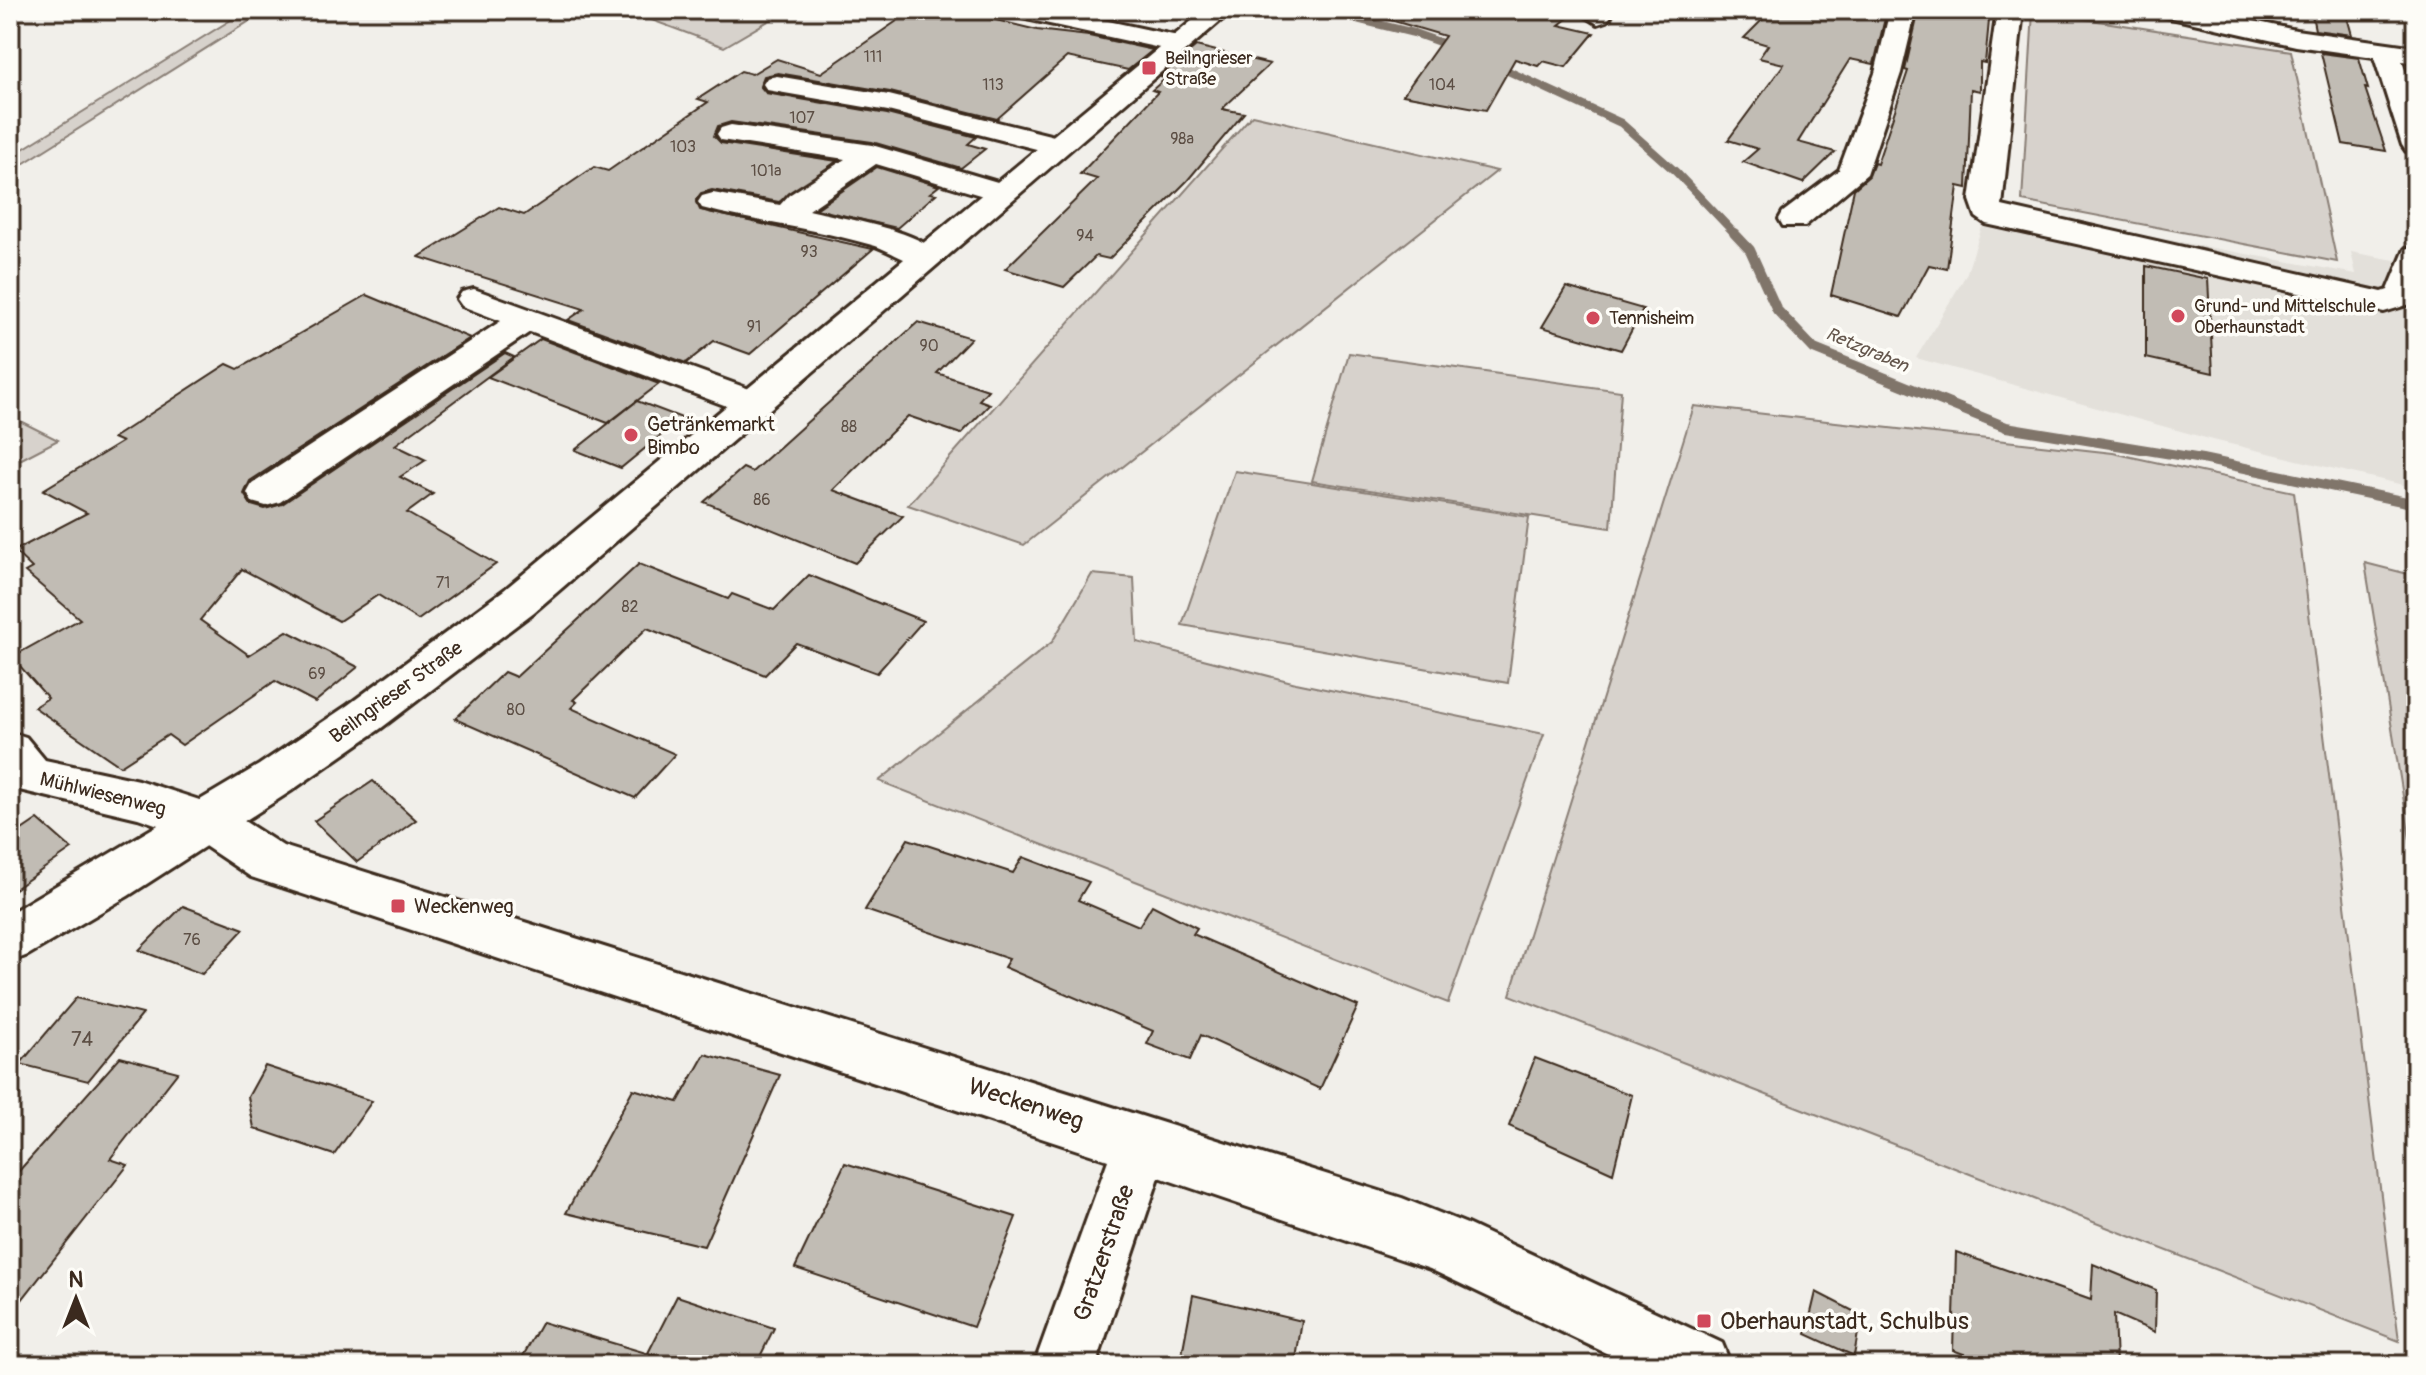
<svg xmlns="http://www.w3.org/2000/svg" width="2426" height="1375" font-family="Pangolin,sans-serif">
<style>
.built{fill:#e3e0da}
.green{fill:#d7d2cc;stroke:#897e75;stroke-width:2}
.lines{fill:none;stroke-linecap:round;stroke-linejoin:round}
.stream-far1{stroke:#80746b;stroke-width:8}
.stream{stroke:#80746b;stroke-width:10}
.building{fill:#c1bcb4;stroke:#3b2a1e;stroke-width:2}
.minor-casing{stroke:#3b2a1e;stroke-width:6}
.major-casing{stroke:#3b2a1e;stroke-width:6}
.minor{fill:#fdfcf7;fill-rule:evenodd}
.major{fill:#fdfcf7;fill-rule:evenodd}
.poi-dot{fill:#d1495b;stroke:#fdfcf7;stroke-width:3}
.labels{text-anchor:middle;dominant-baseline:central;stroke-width:7;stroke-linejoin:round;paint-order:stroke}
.number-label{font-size:16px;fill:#5c4e44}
.far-poi-label{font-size:18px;fill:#3b2a1e;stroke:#fdfcf7;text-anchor:start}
.far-water-label{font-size:18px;font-style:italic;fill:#63554b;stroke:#fdfcf7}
.poi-label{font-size:20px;fill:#3b2a1e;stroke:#fdfcf7;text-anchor:start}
.street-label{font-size:20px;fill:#3b2a1e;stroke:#fdfcf7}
.near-number-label{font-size:20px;fill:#5c4e44}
.near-street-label{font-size:24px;fill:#3b2a1e;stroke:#fdfcf7}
.near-poi-label{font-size:24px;fill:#3b2a1e;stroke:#fdfcf7;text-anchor:start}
</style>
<rect width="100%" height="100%" fill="#f1efea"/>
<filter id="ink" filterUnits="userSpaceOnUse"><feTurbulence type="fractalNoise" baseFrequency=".0125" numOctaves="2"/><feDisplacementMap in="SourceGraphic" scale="16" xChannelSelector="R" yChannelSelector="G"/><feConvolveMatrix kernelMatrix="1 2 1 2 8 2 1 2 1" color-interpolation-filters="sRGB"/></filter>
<g filter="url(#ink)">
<path class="built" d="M2093 226 2356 274 2351 252 2416 264V488L2213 440 1916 358 1966 275 1982 227 2091 248Z"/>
<g class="green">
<path d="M247 10H267L10 172V157Z"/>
<path d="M625 10H787L724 47Z"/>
<path d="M2033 11 2291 51 2337 262 2022 201Z"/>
<path d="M1252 115 1497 171 1024 545 908 505Z"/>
<path d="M1349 353 1621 391 1611 528 1312 481Z"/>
<path d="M1694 406 2113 453 2294 492 2399 1341 1510 995Z"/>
<path d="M10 416 58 440 10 465Z"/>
<path d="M1235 471 1529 517 1508 683 1182 625Z"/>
<path d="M2365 563 2416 576V876Z"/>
<path d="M1092 574 1134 578 1137 642 1296 683 1544 734 1448 1003 879 781 1052 642Z"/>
</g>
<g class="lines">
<g class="stream-far1">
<path d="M1320 10 1414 33 1456 48"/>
<path d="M1495 65 1621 123 1676 172 1736 235"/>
</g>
<path class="stream" d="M1734 233 1750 250 1777 310 1814 349 2006 427 2202 459 2416 504"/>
</g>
<g class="building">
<path d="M913 10H954L1037 30 1089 36 1153 50 1128 70 1067 57 997 119 890 92 778 73 764 76 760 86 766 93 887 114 976 137 968 144 985 149 961 168 872 142 731 122 718 126 714 136 721 143 837 161 779 202 712 190 701 193 696 200 700 210 873 249 750 354 714 341 686 363 568 320 584 309 419 257 499 207 524 215 594 167 608 171 708 102 698 99 741 71 752 74 777 59 821 73Z"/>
<path d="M1388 10H1578L1559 25 1594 33 1566 67 1543 61 1538 66 1515 59 1486 110 1403 95 1445 36 1387 19Z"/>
<path d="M1772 10H1887L1874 64 1850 59 1798 142 1835 152 1803 183 1743 162 1758 149 1728 140 1784 64 1759 58 1768 45 1744 38Z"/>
<path d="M1919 10H1990L1985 63 1980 62V91L1971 89 1967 188 1958 186 1947 269 1929 265 1901 317 1831 295 1854 189 1869 176 1874 163 1877 164 1908 71 1905 70Z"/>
<path d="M2311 10H2345L2352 35 2315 30Z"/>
<path d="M1196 46 1270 64 1222 109 1244 113 1187 181 1109 259 1096 256 1064 287 1005 269 1097 179 1080 174 1158 92 1152 90 1166 78 1160 77Z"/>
<path d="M2321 53 2359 58 2368 89 2365 88 2386 151 2343 144Z"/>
<path d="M877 167 939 186 930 193 936 194 897 228 816 209Z"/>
<path d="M2146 266 2208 279 2213 373 2146 358Z"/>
<path d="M1566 287 1643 309 1621 350 1542 327Z"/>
<path d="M367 295 470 338 250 481 244 494 251 505 265 509 282 504 505 353 514 357 395 445 426 460 400 477 433 494 407 513 496 564 418 620 378 595 339 621 242 569 200 620 249 655 287 631 358 667 315 702 275 681 182 745 168 735 120 766 34 707 48 698 12 657 80 619 25 572 32 568 14 551 87 513 43 490 122 442 113 438 227 364 238 369Z"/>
<path d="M918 322 971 338 937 373 988 390 979 400 990 404 961 434 908 416 833 490 903 516 855 563 704 502 743 468 752 472Z"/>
<path d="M541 339 659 384 608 423 488 377Z"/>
<path d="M637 401 682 418 621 468 575 450Z"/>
<path d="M639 564 728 599 732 594 774 610 809 575 923 621 877 673 796 643 765 675 647 628 573 700 577 702 571 708 675 754 635 798 455 719 504 672 516 677Z"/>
<path d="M373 781 416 820 357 862 314 821Z"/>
<path d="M38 819 72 849 10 892V838Z"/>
<path d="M908 839 1013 873 1023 857 1089 882 1078 900 1139 926 1152 905 1197 928 1193 934 1358 1006 1320 1089 1201 1035 1190 1060 1147 1044 1153 1031 1004 967 1009 959 865 910Z"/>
<path d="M183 906 244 929 202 974 139 950Z"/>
<path d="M76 998 143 1014 88 1081 20 1064Z"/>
<path d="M705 1054 780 1075 704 1246 566 1213 633 1089 678 1102Z"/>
<path d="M120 1057 178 1072 110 1159 128 1165 10 1315V1181Z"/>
<path d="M1535 1058 1632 1095 1613 1173 1509 1126Z"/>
<path d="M265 1066 372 1101 334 1155 254 1128 248 1097Z"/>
<path d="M845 1163 1016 1217 973 1327 795 1268Z"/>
<path d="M1956 1252 2091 1300 2093 1264 2156 1290 2155 1332 2114 1314 2116 1365H1992L1953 1350Z"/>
<path d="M1816 1292 1861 1315 1854 1356 1806 1334Z"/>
<path d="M1193 1295 1302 1321 1295 1365H1180Z"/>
<path d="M677 1296 774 1328 756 1365H684L648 1353Z"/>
<path d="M542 1322 656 1356 655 1365H518Z"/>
</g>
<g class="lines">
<defs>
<g id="minor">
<path d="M1009 10H1057L1187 38 1191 44 1178 52 1022 18Z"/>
<path d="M1590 10H1616L1607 21 1598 24 1585 16Z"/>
<path d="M1890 10H1916L1901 73 1867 174 1805 226H1783L1779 219 1783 212 1839 170 1875 73Z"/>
<path d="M1997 10H2023L2002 206 2382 292 2388 290 2405 249 2416 246 2414 303 2384 312 1986 224 1976 217 1970 200Z"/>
<path d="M2154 10H2202L2296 30 2416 47V63L2402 61 2416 103V154L2406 151 2402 145 2374 57 2296 46 2158 15Z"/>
<path d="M777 76 889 95 1066 139 1070 145 1066 151 1056 154 888 111 767 90 763 84 767 78Z"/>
<path d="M731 125 872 145 1011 186 1015 192 1011 198 1000 201 876 164 809 210C840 218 922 230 940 256L935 263C911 269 894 251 872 245 815 228 759 223 702 208L698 202 702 196 713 193 780 205 789 195 845 159 721 140 717 134 721 128Z"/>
<path d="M474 289 766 395 771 403 766 411 753 414 740 411 530 332 280 502 266 506 252 502 247 493 252 484 501 321 462 306 457 299 462 292Z"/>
<path d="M10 732 26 737 45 760 138 780 224 808 283 846 1402 1198 1467 1224 1722 1343 1731 1365H1631L1430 1269 1159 1177 1096 1365H1034L1108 1160 251 877 190 836 138 818 15 789 10 783Z"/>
</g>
<path id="major" d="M1205 10H1233L534 612 380 729 291 791 128 896 28 955 10 962V913L259 765 348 705 504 590Z"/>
</defs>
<use href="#minor" class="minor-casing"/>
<use href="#major" class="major-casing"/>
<use href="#minor" class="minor"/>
<use href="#major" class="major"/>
</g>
</g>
<g class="poi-dot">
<rect x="1141" y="60" width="16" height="16" rx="4"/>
<circle cx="2178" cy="316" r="8"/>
<circle cx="1593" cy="318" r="8"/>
<circle cx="631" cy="435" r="8"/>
<rect x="390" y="898" width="16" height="16" rx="4"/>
<rect x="1696" y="1313" width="16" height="16" rx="4"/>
</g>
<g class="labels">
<g class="number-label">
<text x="873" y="57">111</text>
<text x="993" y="85">113</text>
<text x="1442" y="85">104</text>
<text x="802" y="118">107</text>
<text x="1182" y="139">98a</text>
<text x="683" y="147">103</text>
<text x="766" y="171">101a</text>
<text x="1085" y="236">94</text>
<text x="809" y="252">93</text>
<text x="754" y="327">91</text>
<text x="929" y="346">90</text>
<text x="849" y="427">88</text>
<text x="762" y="500">86</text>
<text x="443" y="583">71</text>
<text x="630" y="607">82</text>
<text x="317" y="674">69</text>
<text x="516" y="710">80</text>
<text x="192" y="940">76</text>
</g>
<g class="far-poi-label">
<text x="1165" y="58">Beilngrieser<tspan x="1165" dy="21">Straße</tspan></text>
<text x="2194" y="306">Grund- und Mittelschule<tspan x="2194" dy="21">Oberhaunstadt</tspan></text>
<text x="1609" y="318">Tennisheim</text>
</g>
<g class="far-water-label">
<text transform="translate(1867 350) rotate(23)">Retzgraben</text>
</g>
<g class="poi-label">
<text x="647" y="424">Getränkemarkt<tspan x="647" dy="23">Bimbo</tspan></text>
<text x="414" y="906">Weckenweg</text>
</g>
<g class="street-label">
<text transform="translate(396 692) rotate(-36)">Beilngrieser Straße</text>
<text transform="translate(103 794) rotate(14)">Mühlwiesenweg</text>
</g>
<g class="near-number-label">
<text x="82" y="1039">74</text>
</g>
<g class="near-street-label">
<text transform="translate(1026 1104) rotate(18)">Weckenweg</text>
<text transform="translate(1104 1253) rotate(-71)">Gratzerstraße</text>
</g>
<g class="near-poi-label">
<text x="1720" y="1321">Oberhaunstadt, Schulbus</text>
</g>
</g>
<rect width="2426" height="1375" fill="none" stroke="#fdfcf7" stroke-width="40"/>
<rect x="20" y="20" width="2386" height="1335" fill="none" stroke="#3b2a1e" stroke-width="3" filter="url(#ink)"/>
<g transform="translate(76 1299)" stroke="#fdfcf7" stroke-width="6" paint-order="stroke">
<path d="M0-6L14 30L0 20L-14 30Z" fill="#3b2a1e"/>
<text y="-12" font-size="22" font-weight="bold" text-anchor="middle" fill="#3b2a1e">N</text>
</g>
</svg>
